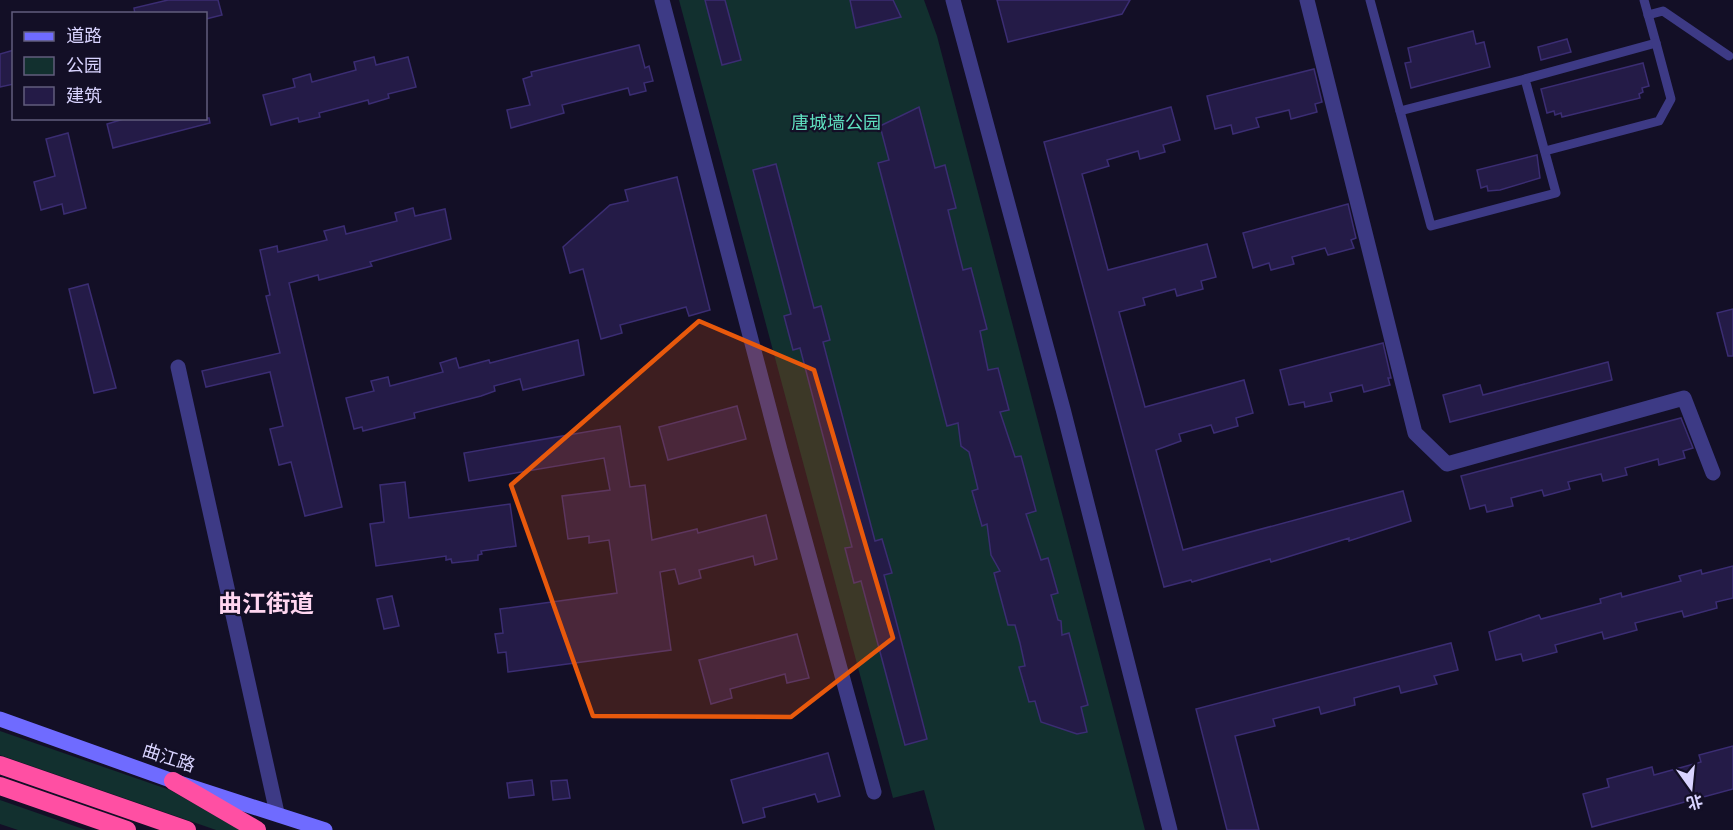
<svg xmlns="http://www.w3.org/2000/svg" width="1733" height="830" font-family="Ubuntu,'Noto Sans SC',sans-serif">
<style>
.green{fill:#12302f}
.building{fill:#241b47;stroke:#3b2d73;stroke-width:1.5}
.lines{fill:none;stroke-linecap:round;stroke-linejoin:round}
.lane{stroke:#3d3a85;stroke-width:9}
.street{stroke:#3d3a85;stroke-width:15}
.secondary{stroke:#6f6bff;stroke-width:15}
.highway{stroke:#ff4fa3;stroke-width:18}
.marked{fill:#e8590c;fill-opacity:0.2;stroke:#e8590c;stroke-width:4.5;stroke-linejoin:round}
.labels{text-anchor:middle;dominant-baseline:central;stroke-width:4.5;stroke-linejoin:round;paint-order:stroke}
.park-label{font-size:18px;fill:#5fe0c0;stroke:#130f26}
.street-label{font-size:18px;fill:#d9d4ff;stroke:#130f26}
.district-label{font-size:24px;font-weight:bold;fill:#ffd6f0;stroke:#130f26}
</style>
<rect width="100%" height="100%" fill="#130f26"/>
<g class="green">
<path d="M679 0H924L937 36 1145 830H935L924 790 893 798Z"/>
<path d="M0 731 170 790 240 830H216L0 755Z"/>
<path d="M0 800 86 830H18L0 824Z"/>
</g>
<g class="building">
<path d="M168 0H218L222 15 206 19V14H135L134 8Z"/>
<path d="M705 0H725L741 60 722 65Z"/>
<path d="M850 0H893L901 17 856 28Z"/>
<path d="M997 0H1130L1122 14 1008 42Z"/>
<path d="M1473 31 1476 44 1484 42 1490 67 1411 88 1405 63 1411 62 1408 48Z"/>
<path d="M1567 39 1571 52 1541 60 1538 47Z"/>
<path d="M639 45 645 68 649 66 653 81 644 83 646 91 630 95 628 88 562 105 564 113 511 128 507 110 530 105 523 79 532 76 531 72Z"/>
<path d="M14 50V84L0 87V54Z"/>
<path d="M374 57 376 65 408 57 416 87 388 94 389 98 369 104 368 100 319 113 320 117 299 122 298 118 271 125 263 95 295 87 293 79 310 74 312 82 356 70 354 62Z"/>
<path d="M1643 63 1649 86 1642 88 1643 92 1639 94 1640 98 1562 117 1561 113 1555 115 1554 111 1547 113 1541 89Z"/>
<path d="M1314 69 1322 102 1315 104 1317 112 1291 119 1289 110 1256 118 1259 127 1233 134 1231 125 1215 129 1207 96Z"/>
<path d="M919 107 935 168 945 165 956 208 948 210 963 270 971 268 987 329 980 331 988 370 998 368 1009 410 1000 412 1015 457 1021 456 1036 511 1026 514 1041 560 1048 558 1058 593 1051 595 1058 620 1061 621 1062 635 1069 633 1088 705 1081 707 1087 732 1077 734 1041 722 1035 701 1029 702 1019 667 1025 666 1020 643 1015 625H1008L994 573 1000 571 991 555 987 524 982 526 972 491 978 489 969 452 961 446 958 423 947 426 878 163 889 160 880 126Z"/>
<path d="M1171 107 1180 140 1163 145 1165 152 1140 159 1138 151 1107 160 1109 166 1082 174 1108 270 1207 244 1216 277 1201 281 1203 289 1177 296 1175 289 1143 298 1145 305 1119 312 1145 407 1244 380 1253 413 1236 418 1238 426 1214 433 1211 425 1179 434 1181 441 1156 450 1183 550 1403 491 1411 521 1349 541V538L1271 562 1270 559 1192 582 1191 580 1164 587 1044 142Z"/>
<path d="M127 118H209L210 123 113 148 107 124Z"/>
<path d="M68 133 86 208 64 214 62 204 41 210 34 182 55 176 46 139Z"/>
<path d="M1537 155 1540 178 1500 190 1488 191 1487 186 1481 188 1477 170Z"/>
<path d="M776 164 814 308 821 306 830 340 823 342 875 541 882 539 892 573 884 575 927 739 905 745 861 581 854 583 845 548 852 547 800 348 793 350 784 316 791 314 753 170Z"/>
<path d="M677 177 710 310 689 316 686 307 620 325 622 333 601 339 583 269 570 273 563 247 610 205 628 201 625 190Z"/>
<path d="M1348 204 1356 238 1351 240 1354 248 1328 255 1325 248 1292 257 1294 264 1271 270 1269 263 1253 268 1243 233Z"/>
<path d="M413 208 415 216 445 209 451 239 370 262 372 266 319 280 318 275 289 283 342 507 305 516 291 462 279 465 270 429 283 426 270 372 206 387 202 371 280 353 266 296 270 295 260 250 277 246 278 252 327 240 324 231 344 226 346 234 397 221 395 213Z"/>
<path d="M88 284 116 388 94 393 69 289Z"/>
<path d="M1733 309V356H1728L1717 313Z"/>
<path d="M578 340 584 375 523 390 520 379 494 386 495 391 481 396 414 413 415 418 363 431 362 427 354 429 346 398 374 391 371 381 388 377 390 386 443 372 440 363 456 358 459 368 489 360 490 363Z"/>
<path d="M1383 343 1391 378H1388L1390 385 1364 392 1362 385 1330 393 1332 401 1305 407 1304 402 1289 405 1280 370Z"/>
<path d="M1608 362 1612 380 1450 422 1443 395 1480 385 1483 395Z"/>
<path d="M737 406 746 439 668 460 659 427Z"/>
<path d="M1681 418 1693 448 1683 451 1685 458 1659 465 1658 459 1625 468 1627 475 1603 481 1601 474 1568 482 1570 489 1544 496 1542 490 1511 498 1513 506 1487 512 1485 505 1470 509 1461 476Z"/>
<path d="M620 426 630 487 645 485 652 540 697 529 698 533 766 515 777 559 755 565 753 556 699 570 701 578 679 584 675 569 660 572 671 650 508 672 506 652 498 653 495 634 503 633 500 609 617 593 609 540 589 543V536L568 539 562 496 610 490 604 458 469 481 464 453Z"/>
<path d="M405 482 409 518 510 504 516 546 481 551 482 554 478 555V560L452 563 451 559 446 560V556L376 566 370 524 384 522 380 485Z"/>
<path d="M1733 566V598L1716 602 1717 608 1684 617 1682 611 1635 623 1637 630 1604 639 1602 632 1555 645 1557 652 1523 661 1521 654 1496 660 1489 632 1539 615 1541 619 1601 603 1600 599 1621 593 1622 597 1681 581 1679 576 1701 570 1702 574Z"/>
<path d="M392 596 399 626 384 629 377 599Z"/>
<path d="M797 634 809 678 787 683 785 674 730 689 732 698 711 704 699 660Z"/>
<path d="M1451 643 1458 670 1434 676 1437 684 1401 693 1399 686 1354 698 1355 705 1321 714 1319 707 1273 719 1275 726 1235 736 1259 830H1227L1196 709Z"/>
<path d="M1733 746V789L1592 827 1583 794 1609 787 1607 779 1652 767 1654 775 1701 762 1699 755Z"/>
<path d="M828 753 840 796 818 802 815 794 793 800 763 808 765 817 743 823 731 780Z"/>
<path d="M532 780 534 795 509 798 507 783Z"/>
<path d="M567 780 570 798 553 800 551 781Z"/>
</g>
<g class="lines">
<g class="lane">
<path d="M1370 0 1431 226 1556 193 1525 79 1656 43 1644 0"/>
<path d="M1648 15 1663 11 1729 56"/>
<path d="M1400 111 1525 79"/>
<path d="M1545 151 1659 121 1671 99 1656 43"/>
</g>
<g class="street">
<path d="M662 0 780 450 874 792"/>
<path d="M953 0 1063 409 1170 830"/>
<path d="M1307 0 1415 433 1447 464 1684 398 1713 473"/>
<path d="M178 367 277 813"/>
</g>
<path class="secondary" d="M0 719 173 781 325 830"/>
<g class="highway">
<path d="M0 765 187 830"/>
<path d="M173 781 257 830"/>
<path d="M0 786 127 830"/>
</g>
</g>
<path class="marked" d="M699 321 814 370 893 638 791 717 593 716 511 485Z"/>
<g class="labels">
<g class="park-label">
<text x="836" y="122">唐城墙公园</text>
</g>
<g class="street-label">
<text transform="translate(169 757) rotate(18)">曲江路</text>
</g>
<g class="district-label">
<text x="266" y="603">曲江街道</text>
</g>
</g>
<rect x="12" y="12" width="195" height="108" fill="#130f26" stroke="#625e7d" stroke-width="1.5"/>
<rect x="24" y="32" width="30" height="9" fill="#6f6bff" stroke="#625e7d" stroke-width="1.5"/>
<text x="66" y="42" font-size="18" fill="#d9d4ff">道路</text>
<rect x="24" y="57" width="30" height="18" fill="#12302f" stroke="#625e7d" stroke-width="1.5"/>
<text x="66" y="72" font-size="18" fill="#d9d4ff">公园</text>
<rect x="24" y="87" width="30" height="18" fill="#241b47" stroke="#625e7d" stroke-width="1.5"/>
<text x="66" y="102" font-size="18" fill="#d9d4ff">建筑</text>
<g transform="translate(1691 788) rotate(165)" stroke="#130f26" stroke-width="4.5" paint-order="stroke">
<path d="M0-4.5L10 22L0 15L-10 22Z" fill="#d9d4ff"/>
<text y="-9" font-size="16" font-weight="bold" text-anchor="middle" fill="#d9d4ff">北</text>
</g>
</svg>
